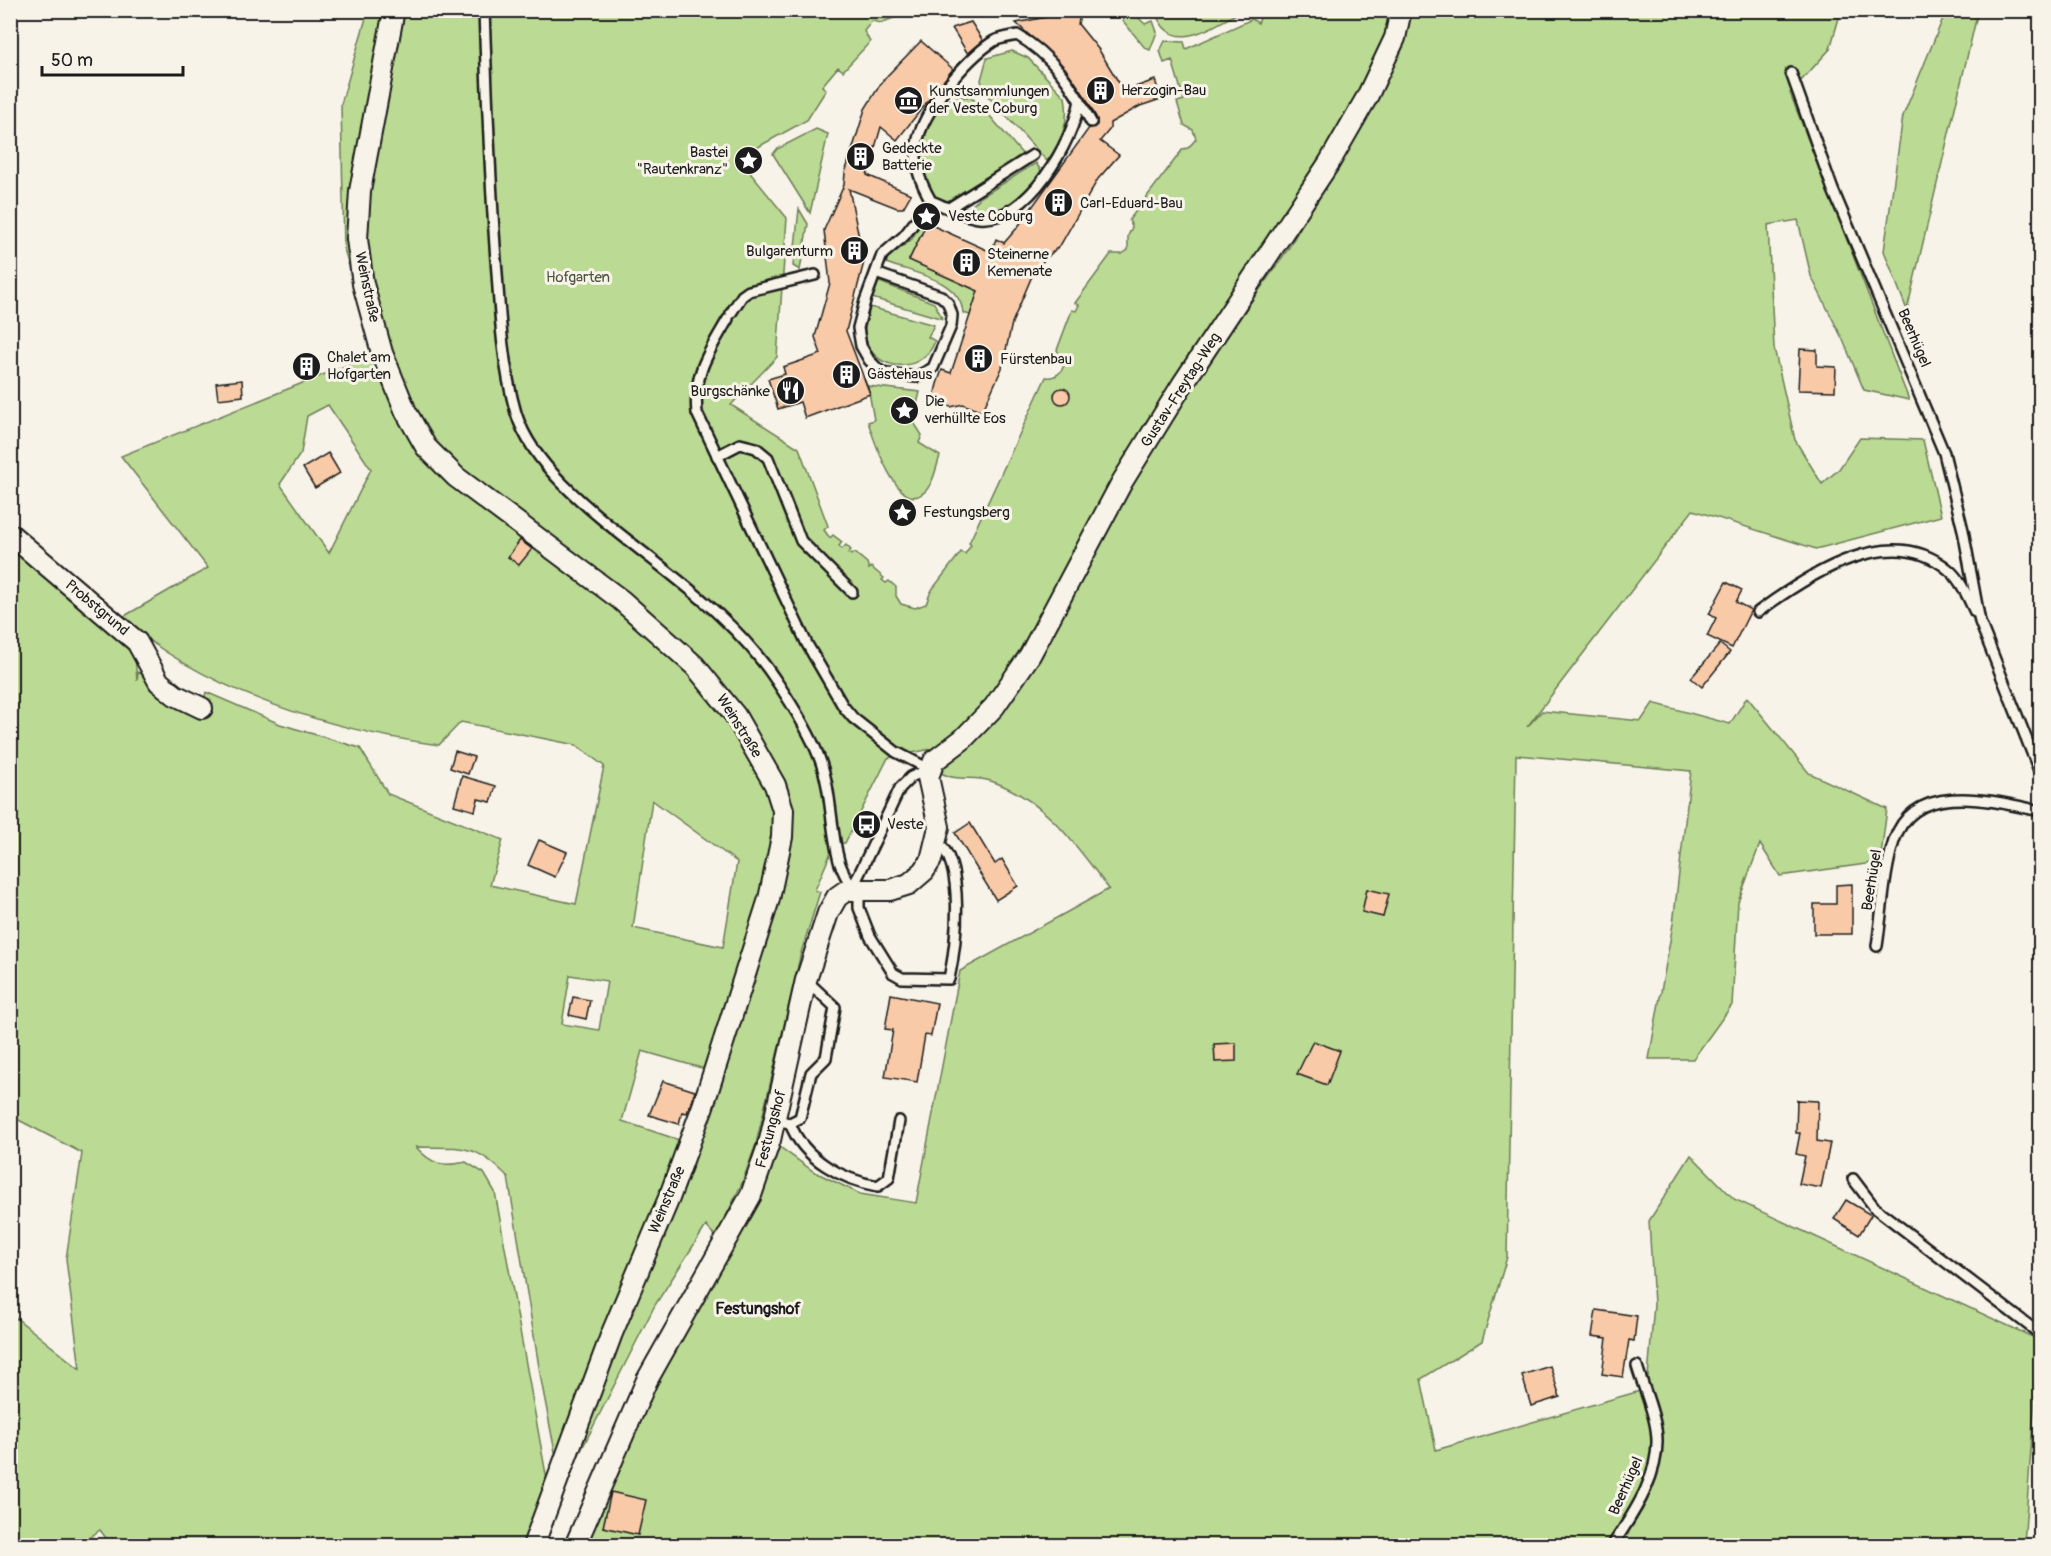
<svg xmlns="http://www.w3.org/2000/svg" width="2051" height="1556" font-family="Pangolin,sans-serif">
<style>
.green{fill:#bbda93;stroke:#6c7b58;stroke-width:1.5;fill-rule:evenodd}
.building{fill:#f9caa8;stroke:#1c1c1c;stroke-width:1.5}
.lines{fill:none;stroke-linecap:round;stroke-linejoin:round}
.service-casing{stroke:#1c1c1c;stroke-width:14}
.minor-casing{stroke:#1c1c1c;stroke-width:24}
.service{stroke:#f7f3e8;stroke-width:9}
.minor{stroke:#f7f3e8;stroke-width:20}
.labels{text-anchor:middle;dominant-baseline:central;stroke-width:6;stroke-linejoin:round;paint-order:stroke}
.poi-label{font-size:15px;fill:#1c1c1c;stroke:#f7f3e8;text-anchor:start}
.park-label{font-size:15px;fill:#4c5540;stroke:#f7f3e8}
.street-label{font-size:15px;fill:#1c1c1c;stroke:#f7f3e8}
.neighbourhood-label{font-size:16px;font-weight:bold;fill:#1c1c1c;stroke:#f7f3e8}
</style>
<rect width="100%" height="100%" fill="#f7f3e8"/>
<filter id="ink" filterUnits="userSpaceOnUse"><feTurbulence type="fractalNoise" baseFrequency=".0167" numOctaves="2"/><feDisplacementMap in="SourceGraphic" scale="12" xChannelSelector="R" yChannelSelector="G"/><feConvolveMatrix kernelMatrix="1 2 1 2 8 2 1 2 1" color-interpolation-filters="sRGB"/></filter>
<g filter="url(#ink)">
<g class="green">
<path d="M368 11H911L881 23 872 21 864 31 870 42 843 71 838 67 822 86 826 90 807 120 738 158 787 218 777 357 731 405 799 448 828 526 824 530 830 538 833 535 842 542 839 546 842 549 846 545 851 550 848 553 851 555 855 553 867 563 869 569 871 567 884 578 882 580 886 583 889 581 896 587V596L901 604 915 608 926 604 931 591 961 552 965 554 971 545 969 543 1046 377C1055 378 1063 373 1064 363L1057 350 1072 310 1076 311 1079 305 1075 303 1111 254H1122L1128 250V236L1132 227 1129 220 1183 149 1188 148 1196 139 1193 130 1184 125 1177 102 1184 100 1172 60 1164 63 1160 51 1165 41 1184 42 1186 49 1252 19 1258 23 1263 11H1393L1374 62 1319 163 1146 422 1082 535 1026 645 985 703 950 738 931 749 888 758 845 843H835L815 890 820 892 801 953 756 1144 742 1183 716 1237 706 1226 655 1305 562 1488 542 1385 508 1177C474 1142 461 1148 416 1147 432 1165 443 1167 466 1162L484 1173 495 1192 547 1480 546 1499 529 1545 112 1546 100 1530 79 1545H11L10 1313 80 1369 66 1259 82 1153 11 1116V537L134 644 137 680 138 672C149 677 150 684 157 693 169 708 184 707 202 708L206 692 280 724 360 748 388 794 503 840 490 885 576 904 604 766 576 745 461 722 439 745C330 730 205 692 121 618L208 568 121 456 375 354 344 249 341 104ZM328 405 371 469 329 553 280 484 301 453 307 416ZM652 800 737 862 723 947 633 928ZM570 975 607 981 599 1030 562 1024ZM642 1051 719 1073 694 1145 622 1121Z"/>
<path d="M1119 11H1131L1145 24 1153 21 1157 32 1150 50 1145 48 1123 21 1124 17Z"/>
<path d="M1155 11V10L1242 11C1213 25 1171 59 1155 11Z"/>
<path d="M1409 11H1841L1830 49 1790 93 1909 400 1864 390 1843 340 1811 276 1798 220 1768 225 1774 348 1795 440 1822 484 1839 469 1860 438 1923 440 1941 516 1816 549 1693 510 1527 727 1542 711 1641 721 1653 703 1730 724 1747 697 1809 773 1887 809 1880 862 1780 876 1760 844 1738 902 1732 1005 1693 1059H1649L1673 924 1691 771 1516 755 1507 1257 1482 1341 1421 1379 1436 1450 1647 1389 1654 1304 1649 1221 1691 1155 1734 1199 2039 1340 2024 1545 575 1546 770 1140 813 1171 860 1194 916 1203 960 971 1109 889C1076 845 1046 800 991 781 974 775 957 782 941 773L947 764 1002 710 1093 546 1182 401 1288 249 1379 88Z"/>
<path d="M1946 11H1978L1907 310 1884 251 1903 116Z"/>
<path d="M1012 51 1028 58 1065 97C1070 122 1062 141 1047 161L984 92 981 80 987 58Z"/>
<path d="M955 97H969L978 102 1024 156 941 205 931 201C927 189 919 173 918 160 918 135 932 108 955 97Z"/>
<path d="M816 129 828 134 810 213 773 154 777 149Z"/>
<path d="M1036 163 1041 171C1017 204 1011 215 967 210L981 197Z"/>
<path d="M799 209 808 224 800 270 793 266Z"/>
<path d="M922 220 927 223 909 260 978 291 970 315 963 313C960 279 913 273 886 263L888 258 912 239Z"/>
<path d="M877 281 934 303 943 319 872 298Z"/>
<path d="M870 307 934 325 928 337 935 341C921 379 865 370 865 331 865 323 869 315 870 307Z"/>
<path d="M868 386 920 392 913 421 922 435 919 443 940 456C936 467 933 487 922 494 897 512 873 437 868 422L874 420Z"/>
</g>
<g class="building">
<path d="M1062 10H1081L1078 24 1099 50 1124 91 1155 80 1161 99 1140 106 1110 123V129L1100 141 1119 155 1098 179 1061 244 1035 269 1012 323 1002 368 982 412 963 404 951 407 933 401 937 384 942 370 951 373 978 291 909 260 927 223 991 252 996 239 1004 243 1017 228 1089 128 1097 125V119L1086 98 1065 68 1016 23 1061 14Z"/>
<path d="M971 22 983 41 968 54 952 28Z"/>
<path d="M921 41 953 69 897 140 881 127 867 175 911 194 903 208H897L849 189 864 262 846 331 870 394 805 418 800 402 778 409 768 379 785 374 783 367 821 354 815 337 830 283 824 230 844 185 845 173 865 109 883 80Z"/>
<path d="M1800 349 1817 350V366L1836 367 1835 391 1798 390Z"/>
<path d="M242 380 243 396 218 399 216 383Z"/>
<circle cx="1062" cy="396" r="8"/>
<path d="M328 453 340 473 315 488 303 468Z"/>
<path d="M520 540 532 549 519 565 508 557Z"/>
<path d="M1726 582 1742 590 1736 602 1751 610 1732 648 1707 636 1716 618 1709 614Z"/>
<path d="M1720 644 1730 652 1702 687 1691 678Z"/>
<path d="M455 751 474 757 468 774 450 768Z"/>
<path d="M462 776 496 786 491 802 478 799 475 811 454 805Z"/>
<path d="M970 823 995 864 1002 859 1018 886 996 900 955 833Z"/>
<path d="M539 840 567 852 555 877 528 865Z"/>
<path d="M1852 884V934H1814V904H1836V885Z"/>
<path d="M1367 889 1389 894 1383 917 1362 912Z"/>
<path d="M891 994 937 1003 931 1036 925 1035 917 1082 885 1077 893 1030 885 1029Z"/>
<path d="M573 997 590 1000 586 1019 569 1015Z"/>
<path d="M1313 1041 1340 1051 1327 1085 1297 1074Z"/>
<path d="M1236 1043V1061L1215 1062 1214 1044Z"/>
<path d="M663 1081 695 1091 687 1113 682 1112 679 1124 649 1115Z"/>
<path d="M1797 1100 1818 1101 1817 1141 1830 1143 1821 1188 1799 1184 1805 1156 1796 1154 1800 1133H1796Z"/>
<path d="M1846 1200 1871 1215 1859 1235 1834 1219Z"/>
<path d="M1596 1310 1637 1316 1634 1341 1629 1340 1623 1377 1602 1374 1607 1338 1592 1336Z"/>
<path d="M1550 1366 1560 1397 1531 1406 1522 1375Z"/>
<path d="M611 1492 646 1500 638 1535 603 1527Z"/>
</g>
<g class="lines">
<defs>
<g id="service">
<path d="M484 10C487 98 490 186 497 273 500 319 503 368 516 413 524 439 544 465 563 484 632 553 723 599 777 682 793 706 809 731 819 757 832 790 830 827 839 861 842 871 848 880 852 889"/>
<path d="M1791 73 1833 190 1944 453 1963 530 1980 622 2040 773"/>
<path d="M1080 100C1073 141 1028 223 979 218 964 216 946 207 931 201 921 183 913 166 917 144 922 111 966 59 994 41 1000 38 1010 37 1017 35 1052 55 1073 86 1091 122"/>
<path d="M949 208 1033 155"/>
<path d="M881 275 941 296 948 303 952 315 951 326 933 368 916 377 881 372 869 360 861 346 858 328 865 301 882 255 904 236 931 201"/>
<path d="M731 313 742 296 749 291 815 275"/>
<path d="M728 319C709 352 693 373 697 413L807 644 843 706 853 718 896 752 929 769"/>
<path d="M717 456 740 444 756 448 768 458 801 541 852 592"/>
<path d="M1758 612C1808 575 1891 520 1949 570 1961 580 1968 598 1975 612"/>
<path d="M852 889 900 788 911 777 929 769"/>
<path d="M859 889V908L870 936 893 973 902 978 949 979C956 947 966 863 937 842"/>
<path d="M1877 946C1882 913 1884 872 1894 841 1914 779 1994 801 2040 811"/>
<path d="M775 1120 790 1123 800 1118 811 1073 826 1058 835 1007 806 980"/>
<path d="M790 1123C803 1159 843 1180 878 1186L889 1178 899 1121"/>
<path d="M1853 1179 1875 1208 2040 1334"/>
<path d="M1612 1546C1634 1513 1663 1471 1656 1429 1653 1408 1643 1387 1637 1366"/>
</g>
<g id="minor">
<path d="M394 10 360 191 357 239 363 284 382 353 406 412 426 447 456 477 621 600 695 666 735 715 775 785 783 810 782 837 769 899 703 1106 669 1198 612 1333 533 1546"/>
<path d="M10 534 137 642 159 682 175 695 202 708"/>
<path d="M575 1546 647 1380 751 1195 770 1140 806 980 828 913 837 897 847 890H890L909 884 924 871 931 860 939 827 928 777 934 761 963 739 994 707 1030 655 1122 482 1182 385 1329 163 1367 97 1395 38 1401 10"/>
</g>
</defs>
<use href="#service" class="service-casing"/>
<use href="#minor" class="minor-casing"/>
<use href="#service" class="service"/>
<use href="#minor" class="minor"/>
</g>
</g>
<defs>
<symbol id="building-disc" viewBox="-11 -11 22 22"><circle r="9.5" fill="#1c1c1c" stroke="#f7f3e8"/><path d="M-4-6H4V6H1V3H-1V6H-4ZM-2.5-4.3h1.7v1.8h-1.7ZM.8-4.3h1.7v1.8H.8ZM-2.5-1h1.7V.8h-1.7ZM.8-1h1.7V.8H.8Z" fill="#fff"/></symbol>
<symbol id="museum-disc" viewBox="-11 -11 22 22"><circle r="9.5" fill="#1c1c1c" stroke="#f7f3e8"/><path d="M0-6L6-3V-2H-6V-3ZM-5-1h2V3h-2ZM-1-1h2V3h-2ZM3-1h2V3H3ZM-6 4H6V6H-6Z" fill="#fff"/></symbol>
<symbol id="sight-disc" viewBox="-11 -11 22 22"><circle r="9.5" fill="#1c1c1c" stroke="#f7f3e8"/><path d="M0-6L1.8-2.2L6-1.7L2.9 1.2L3.7 5.4L0 3.3L-3.7 5.4L-2.9 1.2L-6-1.7L-1.8-2.2Z" fill="#fff"/></symbol>
<symbol id="restaurant-disc" viewBox="-11 -11 22 22"><circle r="9.5" fill="#1c1c1c" stroke="#f7f3e8"/><path d="M-5-6h1v4h1v-4h1v4h1v-4h1v5L-1.5 .5V6h-2V.5L-5-1ZM5-6V6H3V1.5H1.5Q1.5-4 5-6Z" fill="#fff"/></symbol>
<symbol id="bus-disc" viewBox="-11 -11 22 22"><circle r="9.5" fill="#1c1c1c" stroke="#f7f3e8"/><path d="M-5-6H5V4H4V6H2V4H-2V6H-4V4H-5ZM-3.5-4V0h7V-4ZM-3.5 1.2v1.5H-2V1.2ZM2 1.2v1.5H3.5V1.2Z" fill="#fff"/></symbol>
</defs>
<g fill-rule="evenodd">
<use href="#building-disc" x="1084" y="74" width="33" height="33"/>
<use href="#museum-disc" x="892" y="84" width="33" height="33"/>
<use href="#building-disc" x="844" y="140" width="33" height="33"/>
<use href="#sight-disc" x="732" y="144" width="33" height="33"/>
<use href="#building-disc" x="1042" y="186" width="33" height="33"/>
<use href="#sight-disc" x="910" y="200" width="33" height="33"/>
<use href="#building-disc" x="838" y="234" width="33" height="33"/>
<use href="#building-disc" x="950" y="246" width="33" height="33"/>
<use href="#building-disc" x="962" y="342" width="33" height="33"/>
<use href="#building-disc" x="290" y="350" width="33" height="33"/>
<use href="#building-disc" x="830" y="358" width="33" height="33"/>
<use href="#restaurant-disc" x="774" y="374" width="33" height="33"/>
<use href="#sight-disc" x="888" y="394" width="33" height="33"/>
<use href="#sight-disc" x="886" y="496" width="33" height="33"/>
<use href="#bus-disc" x="850" y="808" width="33" height="33"/>
</g>
<g class="labels">
<g class="poi-label">
<text x="1121" y="90">Herzogin-Bau</text>
<text x="929" y="91">Kunstsammlungen<tspan x="929" dy="17">der Veste Coburg</tspan></text>
<text x="882" y="148">Gedeckte<tspan x="882" dy="17">Batterie</tspan></text>
<text x="728" y="152" text-anchor="end">Bastei<tspan x="728" dy="17">"Rautenkranz"</tspan></text>
<text x="1080" y="203">Carl-Eduard-Bau</text>
<text x="948" y="216">Veste Coburg</text>
<text x="833" y="251" text-anchor="end">Bulgarenturm</text>
<text x="987" y="254">Steinerne<tspan x="987" dy="17">Kemenate</tspan></text>
<text x="327" y="357">Chalet am<tspan x="327" dy="17">Hofgarten</tspan></text>
<text x="1000" y="359">Fürstenbau</text>
<text x="867" y="374">Gästehaus</text>
<text x="770" y="391" text-anchor="end">Burgschänke</text>
<text x="925" y="401">Die<tspan x="925" dy="17">verhüllte Eos</tspan></text>
<text x="923" y="512">Festungsberg</text>
<text x="887" y="824">Veste</text>
</g>
<g class="park-label">
<text x="578" y="277">Hofgarten</text>
</g>
<g class="street-label">
<text transform="translate(367 287) rotate(78)">Weinstraße</text>
<text transform="translate(1914 338) rotate(67)">Beerhügel</text>
<text transform="translate(1181 390) rotate(-57)">Gustav-Freytag-Weg</text>
<text transform="translate(97 608) rotate(40)">Probstgrund</text>
<text transform="translate(739 726) rotate(58)">Weinstraße</text>
<text transform="translate(1872 880) rotate(-81)">Beerhügel</text>
<text transform="translate(771 1129) rotate(-75)">Festungshof</text>
<text transform="translate(667 1200) rotate(-67)">Weinstraße</text>
<text transform="translate(1626 1486) rotate(-66)">Beerhügel</text>
</g>
<g class="neighbourhood-label">
<text x="758" y="1309">Festungshof</text>
</g>
</g>
<rect width="2051" height="1556" fill="none" stroke="#f7f3e8" stroke-width="36"/>
<rect x="18" y="18" width="2015" height="1520" fill="none" stroke="#1c1c1c" stroke-width="2" filter="url(#ink)"/>
<path d="M42 66v9h141v-9" fill="none" stroke="#1c1c1c" stroke-width="3"/>
<text x="51" y="66" font-size="18" fill="#1c1c1c" stroke="#f7f3e8" stroke-width="4.5" paint-order="stroke">50 m</text>
</svg>
